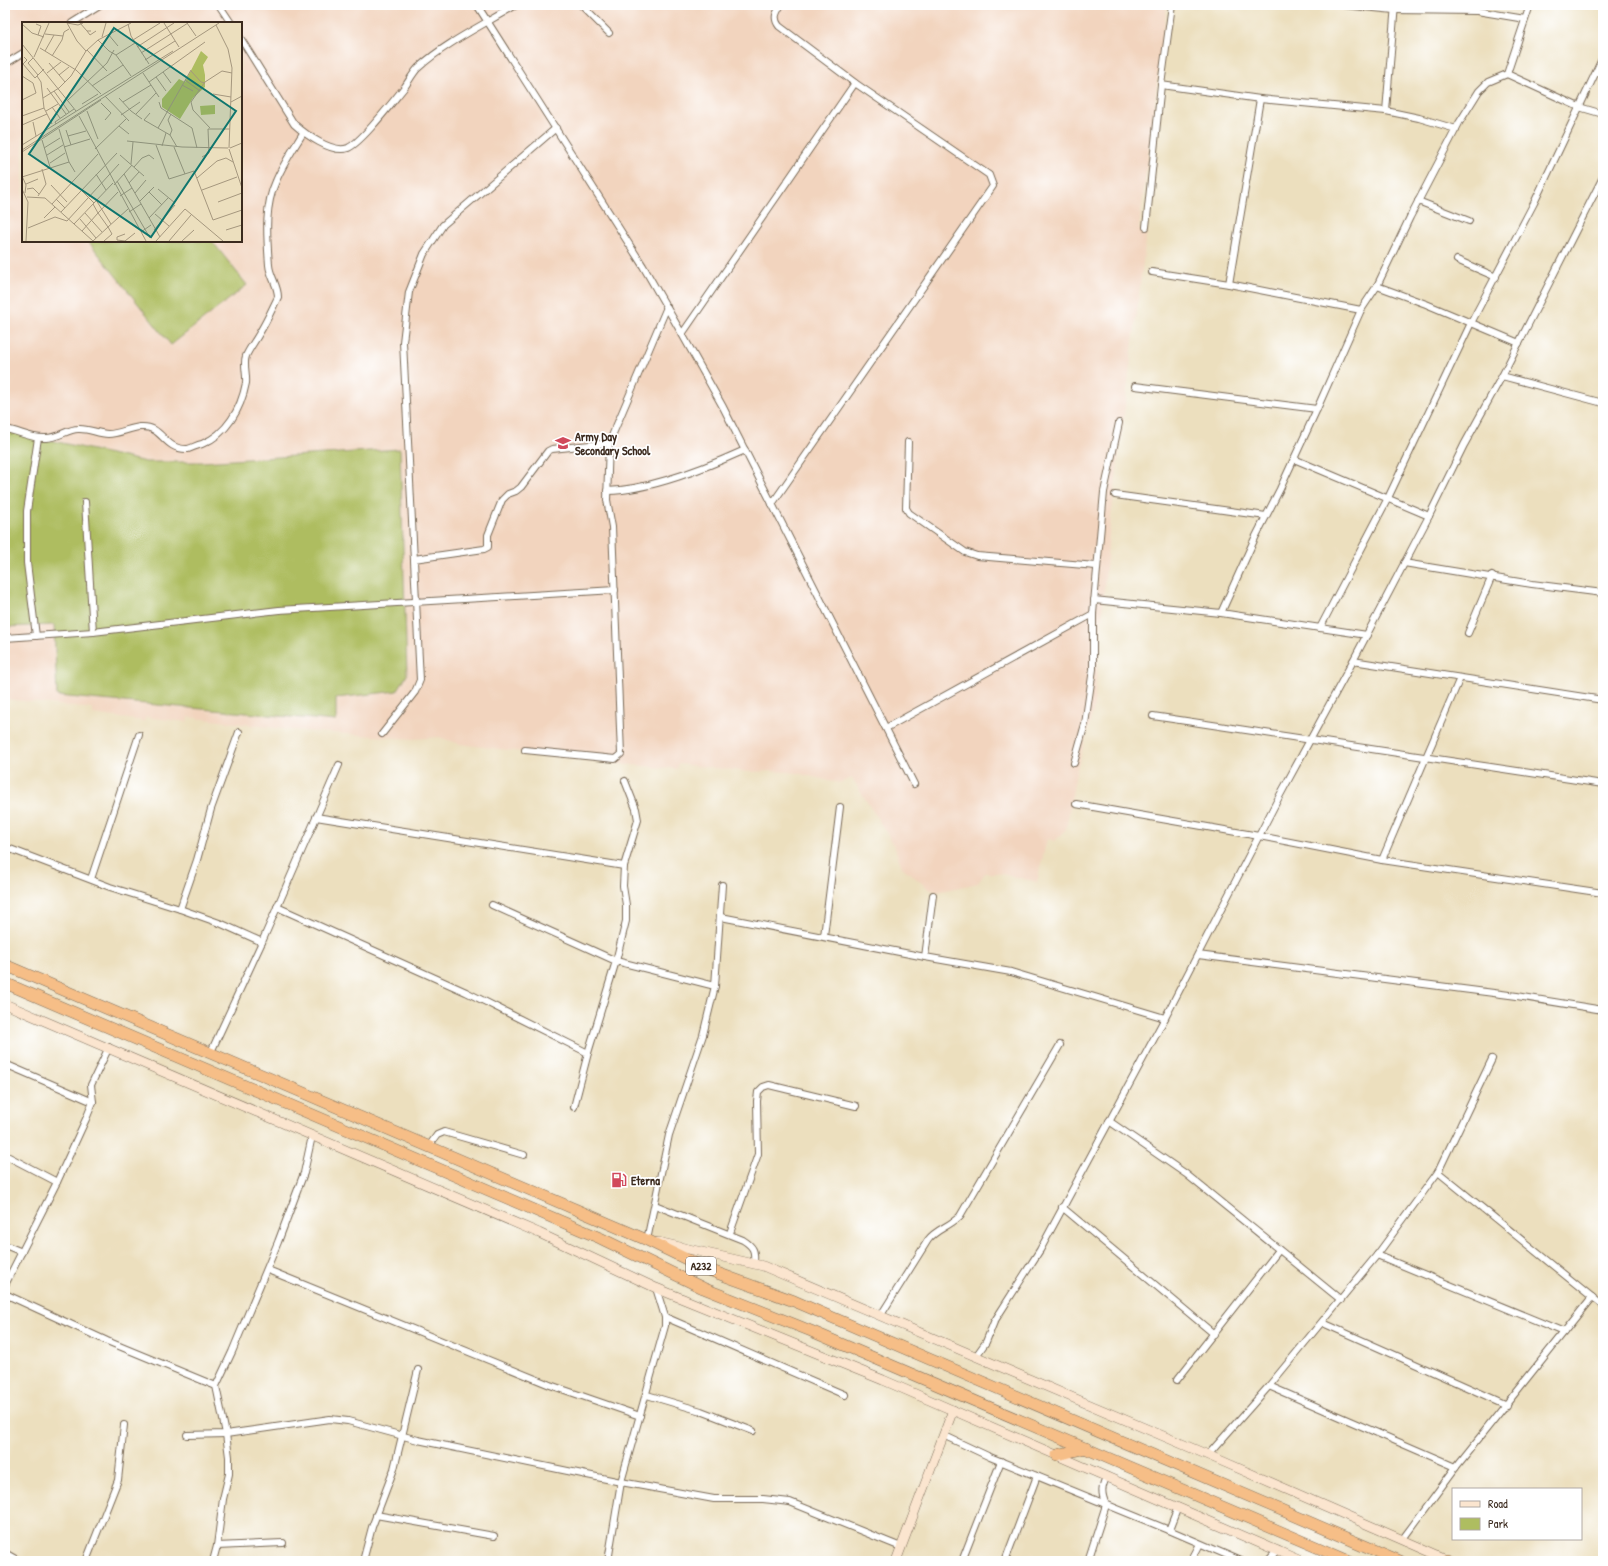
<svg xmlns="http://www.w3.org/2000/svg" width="1608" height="1566" font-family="'Patrick Hand',sans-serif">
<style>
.built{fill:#f2d4be;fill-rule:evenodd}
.green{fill:#aebd60;stroke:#74743f}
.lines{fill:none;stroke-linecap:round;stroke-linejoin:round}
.street-casing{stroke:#796956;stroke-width:8}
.secondary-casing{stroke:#796956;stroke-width:10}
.highway-casing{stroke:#796956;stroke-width:12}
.street{stroke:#fff;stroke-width:6}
.secondary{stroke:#fbe5cf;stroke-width:9}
.highway{stroke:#f6be87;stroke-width:11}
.labels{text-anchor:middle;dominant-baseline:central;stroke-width:3.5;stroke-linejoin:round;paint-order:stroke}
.shield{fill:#fff;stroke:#766a62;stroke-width:1}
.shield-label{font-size:11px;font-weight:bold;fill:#3b2a1e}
.poi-label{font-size:12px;font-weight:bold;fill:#3b2a1e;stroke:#fff;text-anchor:start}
.inset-road{fill:none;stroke:#a5977e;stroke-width:1}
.view{fill:#0f766e;fill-opacity:0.15;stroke:#0f766e;stroke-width:2}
.inset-edge{fill:none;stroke:#3b2a1e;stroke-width:2}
</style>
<rect width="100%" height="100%" fill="#fff"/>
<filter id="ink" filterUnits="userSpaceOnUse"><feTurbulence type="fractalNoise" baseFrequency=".025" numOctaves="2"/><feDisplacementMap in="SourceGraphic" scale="8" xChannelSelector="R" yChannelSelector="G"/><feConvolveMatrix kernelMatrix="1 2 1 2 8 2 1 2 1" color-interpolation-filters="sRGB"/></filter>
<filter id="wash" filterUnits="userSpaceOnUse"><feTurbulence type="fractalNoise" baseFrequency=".012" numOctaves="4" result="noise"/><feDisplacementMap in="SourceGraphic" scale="16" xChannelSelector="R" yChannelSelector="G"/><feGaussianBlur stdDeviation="0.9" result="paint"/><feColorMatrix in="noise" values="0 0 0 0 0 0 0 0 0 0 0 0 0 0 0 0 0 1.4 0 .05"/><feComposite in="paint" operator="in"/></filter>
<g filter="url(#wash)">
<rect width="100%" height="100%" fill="#ecdfbe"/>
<path class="built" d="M5 5H1167L1139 229 1147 230 1109 535 1094 708 1076 773 1066 829 1055 841 1047 839 1037 882 997 873H985L978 883 937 892 929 889 902 867 894 845 852 778 839 783 797 773 771 771 750 772 678 764 677 769 620 764 460 744 439 737 413 739 292 730 188 717 187 722 146 717 144 721 93 714V709L5 699ZM23 23H241V241H23Z"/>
<g class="green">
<path d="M88 241H212L247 285 171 345Z"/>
<path d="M5 430 146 462H202L400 449 407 675 397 691 336 698V721L57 696 54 625 5 627Z"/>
</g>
</g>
<g filter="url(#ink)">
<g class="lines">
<defs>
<g id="street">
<path d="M219 5 231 23"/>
<path d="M477 5 643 266 682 334 723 407 914 784"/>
<path d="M581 5 609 33"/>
<path d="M1344 5 1394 10 1477 11 1525 19"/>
<path d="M72 23 101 5"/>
<path d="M241 39 294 124C305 134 332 154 348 148 362 142 393 101 404 88 409 81 413 73 418 68 445 43 485 24 516 5"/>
<path d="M5 64 23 53"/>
<path d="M1507 74 1579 107 1603 114"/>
<path d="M1161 85 1260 99 1386 111 1419 118 1456 129"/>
<path d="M1386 111 1395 5"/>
<path d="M1418 201 1469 221"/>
<path d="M1146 227 1161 85 1172 5"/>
<path d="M1457 260 1496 277"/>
<path d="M1152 272 1229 284 1361 310"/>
<path d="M1229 284 1260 99"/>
<path d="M1377 286 1426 304 1519 343"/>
<path d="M682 334 855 83"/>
<path d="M1502 376 1603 403"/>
<path d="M1135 386 1317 409"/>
<path d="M5 429C19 431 31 439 46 438 58 438 68 429 78 429 88 428 98 434 108 434 119 434 129 428 140 427 164 425 162 450 188 449 192 448 197 445 202 444 227 434 241 409 246 383 247 374 243 364 246 356 250 347 256 340 260 332 267 321 272 309 278 297 278 285 270 277 269 265 267 237 264 207 276 181 283 164 294 148 303 133"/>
<path d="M908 442 906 508 909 513 965 552 977 556 1096 566"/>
<path d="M1294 459 1429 516"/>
<path d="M607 491C651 490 705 468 745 450"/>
<path d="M1115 495 1266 516"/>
<path d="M85 502 93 632"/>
<path d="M772 504 993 186 989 175 855 83 779 26C773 18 776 13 781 5"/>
<path d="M414 559 484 549 488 547V535L502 500 508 494 516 491 521 487 548 451 552 449 609 443"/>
<path d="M1404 563 1532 584 1603 593"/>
<path d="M1094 600 1221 613"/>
<path d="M1320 628 1388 498 1471 323 1534 203 1603 57"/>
<path d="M1468 633 1492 576"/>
<path d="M1367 635 1221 613 1255 538 1280 489 1317 409 1361 310 1377 286 1410 217 1459 123 1479 91 1488 82 1507 74 1530 5"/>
<path d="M36 636 27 563V511L38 438"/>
<path d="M5 638 93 632 279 610 615 590"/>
<path d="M1353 661 1603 700"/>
<path d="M1153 716 1603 784"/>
<path d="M886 728 1093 614"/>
<path d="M382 734 415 692 420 680 403 342 409 292 424 254 443 225 556 128"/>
<path d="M525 750 615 759 621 754 612 527 607 500 609 443 667 307"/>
<path d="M1074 763 1085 724 1093 669V614L1104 492 1119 423"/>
<path d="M1076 804 1259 836 1382 860 1603 893"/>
<path d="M316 817 624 866"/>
<path d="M5 847 110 887 180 909 222 924 262 942"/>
<path d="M1382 860 1460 678"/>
<path d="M91 879 139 735"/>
<path d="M492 905 616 961 715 986"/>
<path d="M277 907 466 992 588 1053"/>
<path d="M180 909 197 860 211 809 239 732"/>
<path d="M721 917 925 957 1011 972 1165 1018"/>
<path d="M824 936 840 807"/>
<path d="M1198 955 1517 996 1603 1010"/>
<path d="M925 957 933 895"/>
<path d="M210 1054 262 942 339 765"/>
<path d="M5 1064 93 1102"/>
<path d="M574 1107 588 1053 616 961 626 921V905L623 886 624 866 638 820 636 809 625 781"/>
<path d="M1109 1121 1186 1174 1341 1300"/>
<path d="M429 1146 437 1135 444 1132 524 1155"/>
<path d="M5 1155 57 1182"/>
<path d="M1438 1172 1603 1306"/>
<path d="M655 1205 743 1240C754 1247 755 1251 754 1263"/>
<path d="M1062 1207 1214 1334"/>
<path d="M730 1233 758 1154 757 1101 758 1092 763 1087 769 1085 856 1106"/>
<path d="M647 1240 669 1135 703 1035 715 986 722 885"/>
<path d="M5 1245 22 1252"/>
<path d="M1377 1255 1564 1332"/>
<path d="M268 1270 550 1385 640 1416"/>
<path d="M5 1285 57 1182 86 1119 93 1102 91 1085 109 1047"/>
<path d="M5 1294 107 1341 216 1386"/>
<path d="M881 1315 928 1240C936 1229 949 1227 960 1216L1060 1045"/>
<path d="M665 1317 845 1395"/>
<path d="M1323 1323 1507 1405"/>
<path d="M976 1356 986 1342 994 1322 1040 1250 1165 1018 1279 797 1353 661 1429 516 1464 445 1502 376 1603 177"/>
<path d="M1177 1380 1279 1250"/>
<path d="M1269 1386 1456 1467"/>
<path d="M647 1395 701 1411 753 1431"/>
<path d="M187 1435 226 1434 330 1419 348 1421 418 1440 621 1482 714 1499H763L790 1502 901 1547"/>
<path d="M943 1435 990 1457 1169 1530 1178 1507"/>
<path d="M1208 1455 1269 1386 1377 1255 1438 1172 1492 1059"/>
<path d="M376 1515 494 1536"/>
<path d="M1169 1530 1241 1561"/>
<path d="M1402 1540 1456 1467 1592 1297"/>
<path d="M217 1546 283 1543"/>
<path d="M5 1553 19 1561"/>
<path d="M86 1561 118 1480 124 1425"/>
<path d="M213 1561 217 1546 223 1499 229 1474V1457L226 1434 216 1386 232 1352 278 1242 304 1173 312 1136"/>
<path d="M363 1561 372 1527 394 1469 418 1370"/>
<path d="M608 1561 621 1482 665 1326V1317L656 1288"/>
<path d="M962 1561 1001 1461"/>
<path d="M1005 1561 1037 1476"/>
<path d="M1088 1561 1106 1505C1101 1493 1101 1488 1107 1476"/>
<path d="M1191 1561 1200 1544"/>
<path d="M1268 1561 1278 1550"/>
</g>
<g id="secondary">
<path d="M5 1004 539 1233 656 1288 883 1380 1301 1561"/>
<path d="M658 1242 763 1266 1208 1455 1451 1561"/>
<path d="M896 1561 953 1410"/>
</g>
<g id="highway">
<path d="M5 965 647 1240 709 1270 794 1301 1400 1561"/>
<path d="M5 983 600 1238 703 1288 811 1331 1349 1561"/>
<path d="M1057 1455 1086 1448"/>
<path d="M1447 1559 1448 1561"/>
</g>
</defs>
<use href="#street" class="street-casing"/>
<use href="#secondary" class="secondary-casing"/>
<use href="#highway" class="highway-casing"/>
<use href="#street" class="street"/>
<use href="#secondary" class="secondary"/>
<use href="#highway" class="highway"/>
</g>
</g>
<defs>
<symbol id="university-bare" viewBox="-9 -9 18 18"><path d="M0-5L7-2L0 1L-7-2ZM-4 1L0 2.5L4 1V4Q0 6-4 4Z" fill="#d1495b" stroke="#fff" stroke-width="2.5" paint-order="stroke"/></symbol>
<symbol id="fuel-bare" viewBox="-9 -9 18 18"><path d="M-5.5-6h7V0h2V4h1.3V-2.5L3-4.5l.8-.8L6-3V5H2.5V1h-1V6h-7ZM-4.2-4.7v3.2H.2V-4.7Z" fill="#d1495b" stroke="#fff" stroke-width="2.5" paint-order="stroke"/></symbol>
</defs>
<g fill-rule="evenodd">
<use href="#university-bare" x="552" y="432" width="22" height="22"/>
<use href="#fuel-bare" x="608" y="1169" width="22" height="22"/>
</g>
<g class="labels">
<rect class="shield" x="686" y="1257" width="30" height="18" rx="3"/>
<g class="shield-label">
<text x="701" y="1266">A232</text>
</g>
<g class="poi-label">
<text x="575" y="436">Army Day<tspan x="575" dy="14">Secondary School</tspan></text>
<text x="631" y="1180">Eterna</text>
</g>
</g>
<g transform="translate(22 22)">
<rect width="220" height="220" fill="#ecdfbe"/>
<path d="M179 29 186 35 181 43 183 53V65L171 76 158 97 140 85V77L157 57 163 60ZM193 83V92L179 93 178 84Z" fill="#aebd60"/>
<path class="inset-road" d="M45 1 55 19 64 29M45 1 56 3 61 1M58 1 65 9H69M142 1 157 25M165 1 174 14M0 2 10 11 22 15M14 2 19 4 16 13M106 2 109 14 127 42M194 3 206 27 210 46 207 126M65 9 68 13 74 9M23 12 41 14M86 12 96 24M80 15 84 1M76 18 87 29 94 33 109 54M111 18 138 1M0 22 54 89M115 25 152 1M18 26 54 48 79 72M65 28 85 49M23 29 32 13M119 31 166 1M94 33 113 21M30 34 40 18 42 10 47 7M2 35 5 38 1 42 13 56 22 47M12 35 27 1M11 36 6 41 16 53M123 38 153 19M27 41 43 60M169 49 179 60 183 61M141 50 149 61M25 51 39 40M121 51 137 75M37 53 47 45M0 54 11 61 14 71 0 78M15 54 19 60 22 86 30 102M134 55 144 69M163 58 178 69M127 60 183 20M160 63 171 69M70 64 101 43M25 66 44 92M32 69 47 90M191 72 209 75M83 74 107 99M21 76 37 66 49 54 64 29 76 18 109 1M97 76 109 89 120 97M46 78 85 41 92 28M101 80 129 63M137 80 139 86 170 106 175 126M209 80 220 74M79 81 89 91 83 98M60 82 76 72M30 85 38 96M24 89 36 82M65 89 76 117M128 91 122 98 148 113 155 125M114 92 134 71M99 93 118 80M0 94 22 86M57 94 124 219M11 100 14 114M34 102 33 100 52 87M0 103 25 92M97 104 107 112M136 106 169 48M188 106 171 88 169 80 183 60 200 49 210 51M37 107 47 140 53 150M44 108 49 123M148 113 150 108 146 98 149 92M46 114 64 109M20 118 28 145M105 119 160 125 206 126M0 123 151 29M134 123 147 157 172 149 191 198 220 188M140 124 144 111M42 125 68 117M152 125 163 152M22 126 38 116M208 126 220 121M73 127 104 97M207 127 220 166M0 128 197 1M0 130 79 78M25 133 41 123M98 133 122 154M180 135 187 131 186 107H208M28 141 43 131M109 142 111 120M112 145 120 136 127 133 132 137M74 152 84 168M102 152 110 143M0 154 4 163 3 171M0 155 47 140M175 156 195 139 204 136 211 140M95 159 128 216M107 161 117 150M4 162 16 157M29 163 45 180M92 163 102 152 138 215M0 167 6 180 4 219M5 167 11 166 17 172M136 167 153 181M59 168 72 181M180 168 215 155M96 170 76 191 86 205 106 187M127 170 140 183M113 171 124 158M16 174 24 162 20 147M98 174 110 166M5 175 23 176 71 219M34 177 43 186M74 178 89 202M118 179 132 165M196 180 220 171M30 182 76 132M39 190 95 131M107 190 119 182M63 191 80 210M133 192 147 204M22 196 33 185M127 196 146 176M58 197 74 216M52 202 91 161M6 206 33 195 45 199 97 142M132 208 153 183M204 208 220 203M60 209 76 191 71 182M119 210 129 203M71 219 86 205 90 212 82 219M103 219 95 218V215L103 212M103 219 113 211M134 219 163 187 201 219M147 219 169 193M160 219 172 208"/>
<path class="view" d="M92 6 214 89 129 215 7 132Z"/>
<rect width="220" height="220" class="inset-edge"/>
</g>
<rect width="1608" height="1566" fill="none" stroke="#fff" stroke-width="20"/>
<rect x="1452" y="1488" width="130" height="52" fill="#ffffff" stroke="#b1aaa5"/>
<rect x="1460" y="1501" width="20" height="6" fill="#fbe5cf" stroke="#b1aaa5"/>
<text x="1488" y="1508" font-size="12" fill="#3b2a1e">Road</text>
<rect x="1460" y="1518" width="20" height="12" fill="#aebd60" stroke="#b1aaa5"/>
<text x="1488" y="1528" font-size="12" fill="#3b2a1e">Park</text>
</svg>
